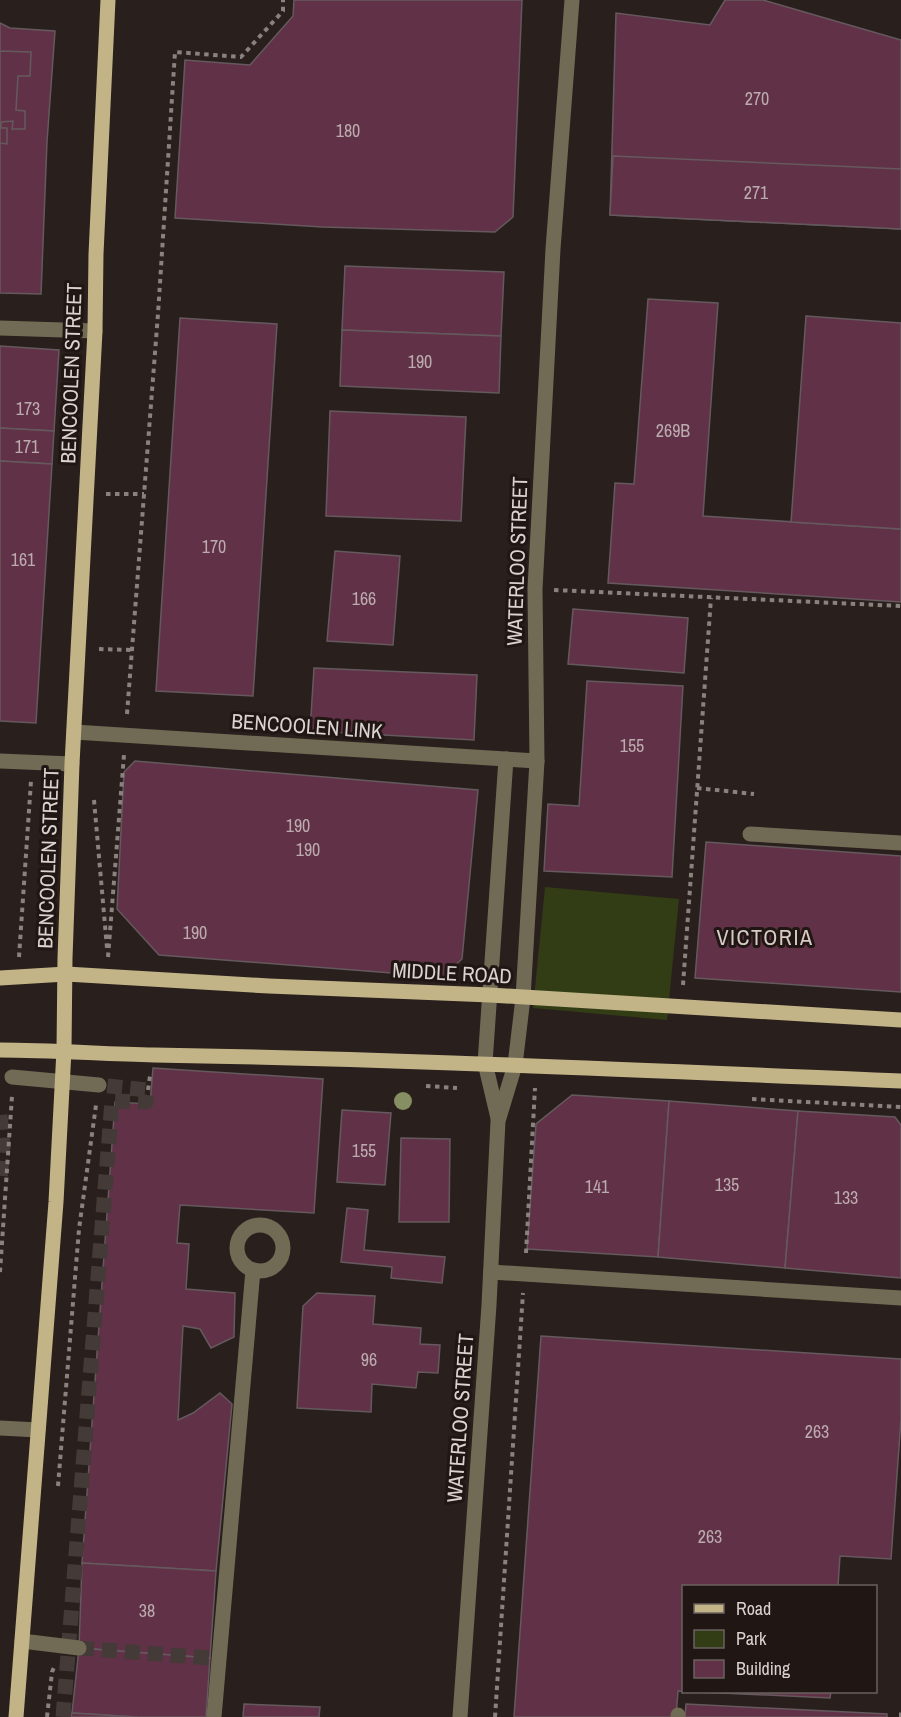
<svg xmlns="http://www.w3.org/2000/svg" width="901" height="1717" font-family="'Archivo Narrow',sans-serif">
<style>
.green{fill:#323d16}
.building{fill:#613247;stroke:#65595e;stroke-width:1.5}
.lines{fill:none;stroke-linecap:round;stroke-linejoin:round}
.minor-tunnel{stroke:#443a37;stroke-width:15;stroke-dasharray:15 8;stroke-linecap:butt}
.path{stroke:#8a827f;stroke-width:4;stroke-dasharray:4.5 4.5;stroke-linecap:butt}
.minor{stroke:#716b55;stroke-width:15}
.major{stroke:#c2b487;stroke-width:15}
.tree{fill:#858f62}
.labels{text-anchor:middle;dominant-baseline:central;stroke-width:6;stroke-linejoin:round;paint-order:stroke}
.number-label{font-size:18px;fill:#bcabae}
.street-label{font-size:21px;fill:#dad3d0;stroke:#201613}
.neighbourhood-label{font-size:22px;letter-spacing:1.5px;fill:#d8cbc5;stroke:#201613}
</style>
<rect width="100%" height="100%" fill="#291f1c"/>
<path class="green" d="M545 887 679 899 667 1020 533 1008Z"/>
<g class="building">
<path d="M294 0H522L513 217 495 232 322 227 175 218 185 60 250 65 293 16Z"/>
<path d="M725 0H763L901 40V229L610 215 616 13 710 25Z"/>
<path d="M0 23 10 28 55 31 47 142 41 294 0 293Z"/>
<path d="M0 51 31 52 30 76H18L16 110 25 111V129H12L13 121 1 122V128H7V144L0 143Z"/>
<path d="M613 156 901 169V229L610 215Z"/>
<path d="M345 266 504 272 501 336 342 330Z"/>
<path d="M648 299 718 303 703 516 901 529V602L608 583 615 483 634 484Z"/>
<path d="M806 316 901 323V529L791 522Z"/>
<path d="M180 318 277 324 253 696 156 691Z"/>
<path d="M342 330 501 336 499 393 340 386Z"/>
<path d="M0 346 59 350 54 431 0 428Z"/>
<path d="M330 411 466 417 461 521 326 516Z"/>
<path d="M0 428 54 431 52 464 0 461Z"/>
<path d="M0 461 52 464 36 723 0 721Z"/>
<path d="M335 551 400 556 393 645 327 641Z"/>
<path d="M573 609 688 618 684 673 568 664Z"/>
<path d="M314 668 477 675 474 740 310 731Z"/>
<path d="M587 681 683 686 672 877 544 871 548 804 579 806Z"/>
<path d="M135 761 478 790 462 959 443 977 159 955 117 909 124 772Z"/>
<path d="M706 842 901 856V992L695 978Z"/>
<path d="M153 1068 323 1079 314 1213 180 1205 177 1243 189 1244 186 1289 235 1293 234 1337 211 1348 200 1329 183 1326 178 1420 193 1413 220 1393 232 1404 216 1571 82 1563 115 1102 150 1104Z"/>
<path d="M572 1095 669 1101 658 1257 527 1249 536 1124Z"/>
<path d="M669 1101 798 1111 785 1268 658 1257Z"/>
<path d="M342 1110 391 1113 385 1185 337 1182Z"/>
<path d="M798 1111 895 1117 901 1125V1278L785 1268Z"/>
<path d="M401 1138 450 1139 449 1222H399Z"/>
<path d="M347 1208 368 1210 364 1250 445 1257 442 1283 391 1278 392 1267 341 1262Z"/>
<path d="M317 1293 375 1296 373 1324 421 1328 420 1344 440 1345 438 1373 418 1372 416 1388 372 1384 371 1412 297 1408 303 1306Z"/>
<path d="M541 1336 901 1359V1419L891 1559 840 1556 838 1586H684V1692H831L830 1698 678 1691 676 1717H514Z"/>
<path d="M82 1563 216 1571 210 1658 79 1648Z"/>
<path d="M79 1648 210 1658 206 1717H137L72 1713Z"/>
<path d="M244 1704 320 1707 319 1717H243Z"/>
<path d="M686 1704 887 1714V1717H685Z"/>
<path d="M72 1713 137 1717H71Z"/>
</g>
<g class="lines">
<g class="minor-tunnel">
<path d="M0 1115 3 1146 0 1180"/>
<path d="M79 1648 210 1658"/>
<path d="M63 1717 112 1101 146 1102 148 1090 99 1085"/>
</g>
<g class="path">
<path d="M106 494H144"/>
<path d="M554 590 901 606"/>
<path d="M99 649 132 650"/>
<path d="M127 714 158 314 175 52 241 57 283 11V0"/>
<path d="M697 788 754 794"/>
<path d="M94 800 107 948"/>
<path d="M19 957 31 781"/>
<path d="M108 957 124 755"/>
<path d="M683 985 711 598"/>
<path d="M426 1086 457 1088"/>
<path d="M148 1090 150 1076"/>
<path d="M752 1099 901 1107"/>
<path d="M526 1253 535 1088"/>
<path d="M0 1272 12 1096"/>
<path d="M58 1486 79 1229 96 1105"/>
<path d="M47 1717 52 1672 55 1665"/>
<path d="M495 1717 523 1293"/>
<path d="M901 1717V1711"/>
</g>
<g class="minor">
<path d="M0 328 95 331"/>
<path d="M74 732 537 761"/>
<path d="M0 761 72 764"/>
<path d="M750 834 901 843"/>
<path d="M12 1077 99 1085"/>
<path d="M498 1118 485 1063 506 759"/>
<circle cx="260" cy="1248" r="23"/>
<path d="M491 1272 901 1298"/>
<path d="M0 1428 38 1430"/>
<path d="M22 1641 79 1648"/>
<path d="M214 1717 253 1270"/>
<path d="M460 1717 489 1305 498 1121 515 1065 523 998 537 761 535 589 553 249 572 0"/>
<path d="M678 1717V1715"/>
</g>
<g class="major">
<path d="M0 978 66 974 269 986 490 995 901 1020"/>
<path d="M0 1050C51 1050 103 1054 154 1055 403 1059 652 1071 901 1081"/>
<path d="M16 1717 56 1202 64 1050 65 958 72 764 95 331 96 254 108 0"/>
</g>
</g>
<circle class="tree" cx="403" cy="1101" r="9"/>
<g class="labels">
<g class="number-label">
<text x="757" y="98">270</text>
<text x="348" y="130">180</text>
<text x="756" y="192">271</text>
<text x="420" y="361">190</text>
<text x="28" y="408">173</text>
<text x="673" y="430">269B</text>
<text x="27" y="446">171</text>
<text x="214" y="546">170</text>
<text x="23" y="559">161</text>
<text x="364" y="598">166</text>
<text x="632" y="745">155</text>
<text x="298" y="825">190</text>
<text x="308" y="849">190</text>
<text x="195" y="932">190</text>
<text x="364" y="1150">155</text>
<text x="727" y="1184">135</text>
<text x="597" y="1186">141</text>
<text x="846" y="1197">133</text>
<text x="369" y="1359">96</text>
<text x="817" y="1431">263</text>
<text x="710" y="1536">263</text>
<text x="147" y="1610">38</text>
</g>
<g class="street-label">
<text transform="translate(71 373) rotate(-88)">BENCOOLEN STREET</text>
<text transform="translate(517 561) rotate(-88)">WATERLOO STREET</text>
<text transform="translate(307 726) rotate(4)">BENCOOLEN LINK</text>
<text transform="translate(48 858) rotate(-88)">BENCOOLEN STREET</text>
<text transform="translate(452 973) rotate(3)">MIDDLE ROAD</text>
<text transform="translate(460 1418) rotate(-86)">WATERLOO STREET</text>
</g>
<g class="neighbourhood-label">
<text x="765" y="937">VICTORIA</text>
</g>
</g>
<rect x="682" y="1585" width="195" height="108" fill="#201613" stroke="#6a625f" stroke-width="1.5"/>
<rect x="694" y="1604" width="30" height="9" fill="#c2b487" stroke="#6a625f" stroke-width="1.5"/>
<text x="736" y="1615" font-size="18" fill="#dad3d0">Road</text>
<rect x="694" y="1630" width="30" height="18" fill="#323d16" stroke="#6a625f" stroke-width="1.5"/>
<text x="736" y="1645" font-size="18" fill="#dad3d0">Park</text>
<rect x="694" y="1660" width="30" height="18" fill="#613247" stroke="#6a625f" stroke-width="1.5"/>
<text x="736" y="1675" font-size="18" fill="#dad3d0">Building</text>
</svg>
